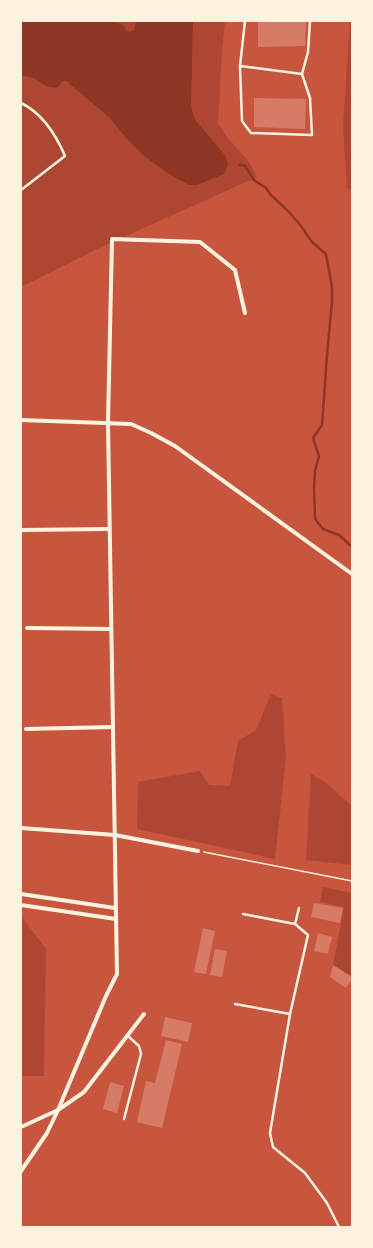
<svg xmlns="http://www.w3.org/2000/svg" width="373" height="1248" font-family="'Space Grotesk',sans-serif">
<style>
.green{fill:#ae4732}
.water{fill:#8f3625}
.lines{fill:none;stroke-linecap:round;stroke-linejoin:round}
.stream{stroke:#8f3625;stroke-width:2.5}
.building{fill:#d67c66}
.path{stroke:#fff3e0;stroke-width:1.5}
.service{stroke:#fff3e0;stroke-width:2.5}
.minor{stroke:#fff3e0;stroke-width:4}
</style>
<rect width="100%" height="100%" fill="#c8553d"/>
<g class="green">
<path d="M21 21H225L222 52 218 123 227 137 249 162 257 177 97 249 21 287Z"/>
<path d="M350 21H352V190L347 188 343 128Z"/>
<path d="M271 694 282 698 286 757 275 859 137 829 138 782 200 771 209 785 230 786 238 741 256 730Z"/>
<path d="M311 774 325 782 352 806V865L306 860Z"/>
<path d="M323 887 352 893V977L333 965 344 907 320 902Z"/>
<path d="M21 916 46 949 44 1076H21Z"/>
</g>
<path class="water" d="M21 21H113L122 24 126 30 130 32 134 30 136 21H193L191 103 192 111 196 121 225 155 228 165 224 174 197 185H189L172 176 144 156 126 138 110 118 66 81H63L58 87C48 89 45 85 37 80 32 77 27 76 21 76Z"/>
<g class="lines">
<path class="stream" d="M240 165 245 166 254 180 266 188 270 194 289 212 301 226 312 242 326 254 332 287V302L327 355 322 425 313 438 319 456 315 471 314 488 315 519 323 529 339 535 352 547"/>
</g>
<g class="building">
<path d="M258 21H306L305 46 258 47Z"/>
<path d="M254 98 306 99 305 129 254 127Z"/>
<path d="M314 903 343 908 340 923 311 917Z"/>
<path d="M203 928 215 931 206 974 194 972Z"/>
<path d="M318 933 332 937 328 954 314 951Z"/>
<path d="M215 949 227 951 222 977 210 975Z"/>
<path d="M333 965 352 977V979L346 988 330 977Z"/>
<path d="M165 1017 192 1023 188 1042 161 1036Z"/>
<path d="M166 1040 182 1044 162 1128 137 1122 146 1081 155 1083Z"/>
<path d="M110 1082 124 1086 117 1113 103 1109Z"/>
</g>
<g class="lines">
<g class="path">
<path d="M21 675V701"/>
<path d="M204 852 352 881"/>
</g>
<g class="service">
<path d="M245 21 240 66 242 121 251 133 312 135 310 98 302 74 308 52 310 21"/>
<path d="M240 66 302 74"/>
<path d="M21 103C42 113 56 135 65 156L21 190"/>
<path d="M299 908 295 924 308 935 290 1014 270 1133 273 1147 305 1173 327 1203 339 1227"/>
<path d="M243 914 295 924"/>
<path d="M235 1004 290 1014"/>
<path d="M124 1119 141 1054 139 1046 128 1036"/>
</g>
<g class="minor">
<path d="M21 420 131 424 151 433 175 446 352 574"/>
<path d="M21 530 109 529"/>
<path d="M27 628 111 629"/>
<path d="M26 729 113 727"/>
<path d="M21 828 115 835 198 851"/>
<path d="M21 894 115 908"/>
<path d="M21 905 116 919"/>
<path d="M21 1127 58 1110 84 1092 144 1014"/>
<path d="M21 1171 47 1133 58 1110 106 996 117 974 108 423 112 239 200 242 235 270 245 313"/>
</g>
</g>
<rect width="373" height="1248" fill="none" stroke="#fff3e0" stroke-width="44"/>
</svg>
